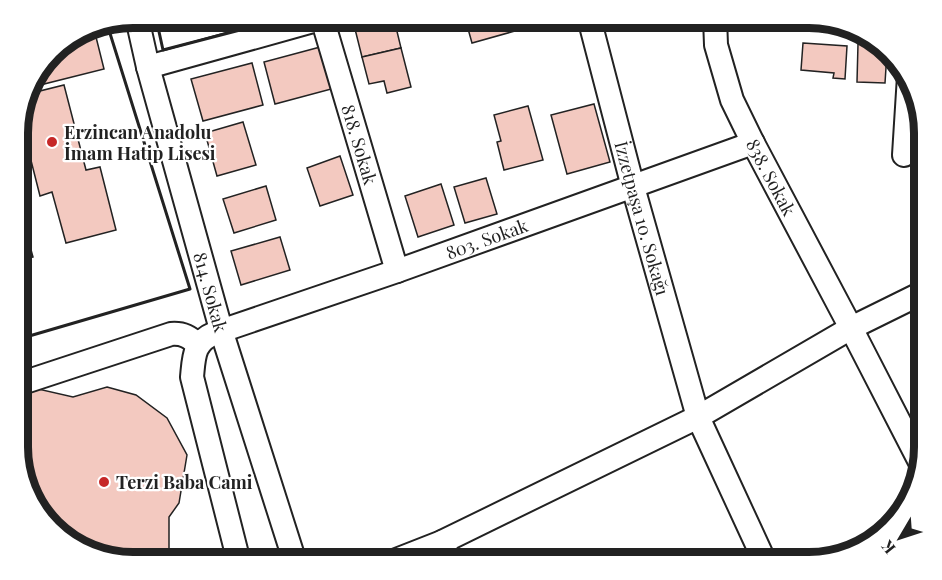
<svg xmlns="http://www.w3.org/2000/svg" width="942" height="580" font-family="'Playfair Display',serif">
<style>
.building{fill:#f3c9c0;stroke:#222;stroke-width:1.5}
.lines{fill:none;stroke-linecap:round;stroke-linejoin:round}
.minor-casing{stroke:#222;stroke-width:26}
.minor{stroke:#fff;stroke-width:22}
.wall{stroke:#222;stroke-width:3}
.poi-dot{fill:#c62828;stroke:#fff;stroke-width:2}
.labels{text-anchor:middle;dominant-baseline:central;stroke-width:4.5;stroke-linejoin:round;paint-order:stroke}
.poi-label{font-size:18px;font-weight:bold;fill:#222;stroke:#fff;text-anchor:start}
.street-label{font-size:18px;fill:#222;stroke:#fff}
.rim{fill:none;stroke:#222;stroke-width:8}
</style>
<rect width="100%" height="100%" fill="#fff"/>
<g class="building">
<path d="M465 18H519L522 29 472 43Z"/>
<path d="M394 19 401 48 362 57 355 29Z"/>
<path d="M95 33 104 69 36 86 57 47Z"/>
<path d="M803 43 847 46 845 79 833 78 834 73 801 70Z"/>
<path d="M858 44 880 45 887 52 885 83 857 82Z"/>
<path d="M324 46 335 88 275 104 264 62Z"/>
<path d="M401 48 411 87 387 93 384 81 369 84 362 57Z"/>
<path d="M252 63 263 105 203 121 191 79Z"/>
<path d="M64 85 86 170 100 167 116 230 66 243 52 192 40 196 20 117 22 112 26 111 25 107 32 93Z"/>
<path d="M594 104 610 162 567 174 551 115Z"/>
<path d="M528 106 543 160 504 170 497 142 501 141 494 115Z"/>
<path d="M243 122 256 165 217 176 205 133Z"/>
<path d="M340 156 353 195 320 206 307 168Z"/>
<path d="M486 178 497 214 465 223 454 187Z"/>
<path d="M441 184 454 225 418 237 405 196Z"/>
<path d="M266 186 276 220 234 233 223 199Z"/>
<path d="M19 206 33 257 19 261Z"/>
<path d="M280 237 290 270 241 285 231 251Z"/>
<path d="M107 387 136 395 167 418 187 455 179 503 169 517V549L143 562H133L69 543 37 511 19 462V411L34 388 73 397Z"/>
</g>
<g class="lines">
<defs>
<g id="minor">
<path id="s1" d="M137 18 148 67 222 333 295 562"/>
<path id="s2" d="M322 18 397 271"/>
<path id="s3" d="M589 18 633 187 698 417 765 562"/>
<path id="s4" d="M715 18 716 45 732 100 753 143 851 328 921 464"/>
<path d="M763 18 814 19"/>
<path d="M148 67 324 18"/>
<path d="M904 155 909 76"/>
<path d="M19 384 171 334C183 333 190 337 198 345"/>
<path d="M442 542 451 562"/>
<path id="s5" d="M239 562 192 377C194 357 193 342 215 333L397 271 753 143"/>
<path d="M391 562 442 542 698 417 851 328 924 292"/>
</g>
</defs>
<use href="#minor" class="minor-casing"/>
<use href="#minor" class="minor"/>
<g class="wall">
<path d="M156 18 163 50 240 30"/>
<path d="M19 339 190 289 108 27"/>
</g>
</g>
<g class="poi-dot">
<circle cx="52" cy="142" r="6"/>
<circle cx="104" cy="482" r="6"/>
</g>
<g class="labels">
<g class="poi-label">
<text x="64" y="132">Erzincan Anadolu<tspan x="64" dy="21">İmam Hatip Lisesi</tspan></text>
<text x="116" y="482">Terzi Baba Cami</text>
</g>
<g class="street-label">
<text stroke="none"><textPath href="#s2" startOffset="132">818. Sokak</textPath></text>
<text stroke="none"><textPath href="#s4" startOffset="171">838. Sokak</textPath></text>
<text stroke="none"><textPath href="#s3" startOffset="207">İzzetpaşa 10. Sokağı</textPath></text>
<text stroke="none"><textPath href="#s5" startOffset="532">803. Sokak</textPath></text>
<text stroke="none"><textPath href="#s1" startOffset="284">814. Sokak</textPath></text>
</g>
</g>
<path d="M0 0H942V580H0ZM133 28H809A105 105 0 0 1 914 133V447A105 105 0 0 1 809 552H133A105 105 0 0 1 28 447V133A105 105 0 0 1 133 28Z" fill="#fff" fill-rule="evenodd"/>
<path class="rim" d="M133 28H809A105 105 0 0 1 914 133V447A105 105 0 0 1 809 552H133A105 105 0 0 1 28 447V133A105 105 0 0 1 133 28Z"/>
<g transform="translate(900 538) rotate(231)" stroke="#ffffff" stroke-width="4.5" paint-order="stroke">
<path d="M0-4.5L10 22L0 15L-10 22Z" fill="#222222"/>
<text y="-9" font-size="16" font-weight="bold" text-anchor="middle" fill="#222222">K</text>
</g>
</svg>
